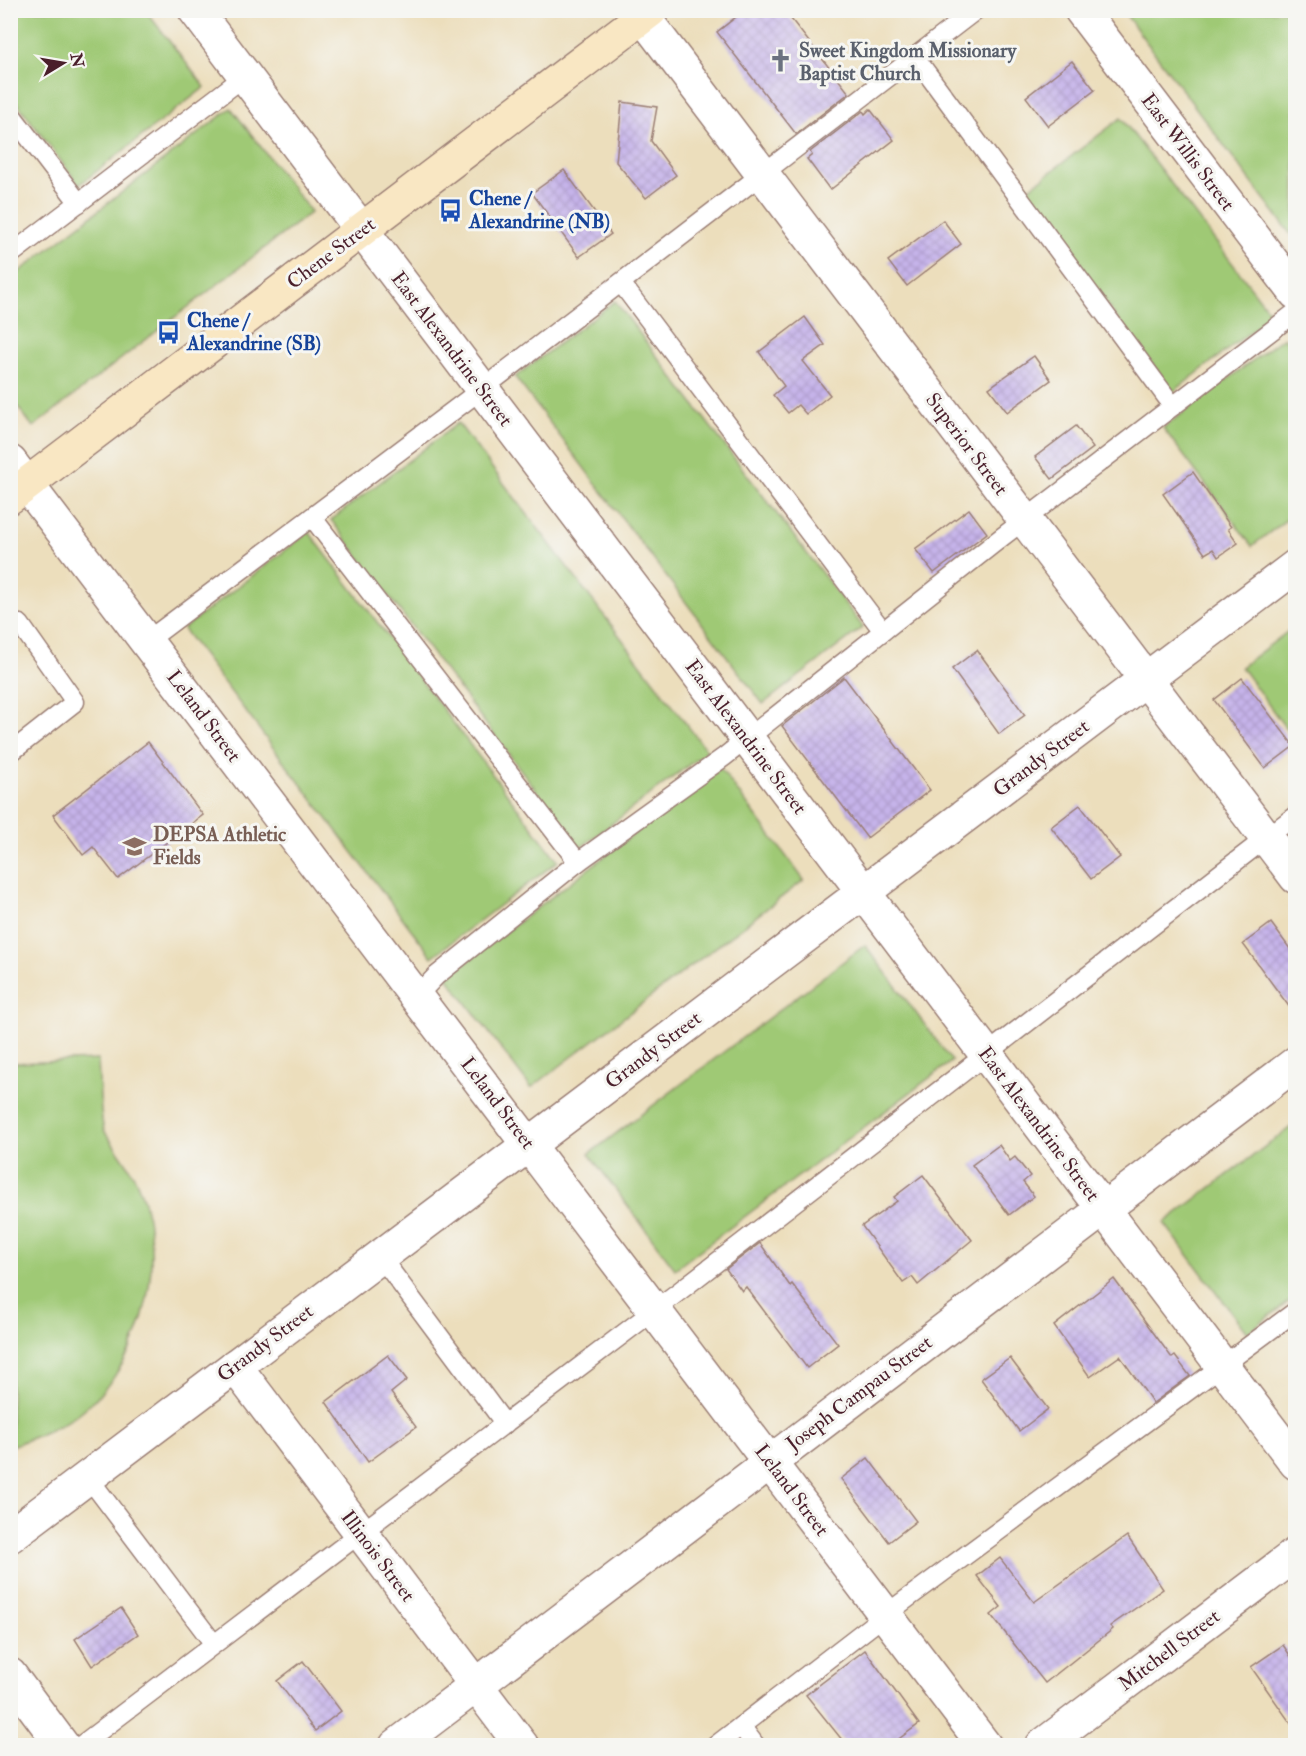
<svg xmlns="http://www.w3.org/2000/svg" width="1306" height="1756" font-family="'IM FELL Double Pica',serif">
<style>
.grass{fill:#9fc975;stroke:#747450;stroke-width:1.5}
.building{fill:url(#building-cross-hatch)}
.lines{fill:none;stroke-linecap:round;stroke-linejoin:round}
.lane-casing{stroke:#9b7e74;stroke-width:21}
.street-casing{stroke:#9b7e74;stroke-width:36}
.secondary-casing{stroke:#9b7e74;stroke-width:36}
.lane{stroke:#fff;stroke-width:18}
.street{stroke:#fff;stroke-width:33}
.secondary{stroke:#f9e7c3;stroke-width:33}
.labels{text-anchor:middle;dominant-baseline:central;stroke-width:6;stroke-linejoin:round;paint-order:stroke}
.worship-label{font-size:20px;font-weight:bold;fill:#5b616d;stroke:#f6f6f2;text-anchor:start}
.street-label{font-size:20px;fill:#4a1f2b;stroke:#f6f6f2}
.transit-label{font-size:20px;font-weight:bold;fill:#164399;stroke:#f6f6f2;text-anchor:start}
.education-label{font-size:20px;font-weight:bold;fill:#785e54;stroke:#f6f6f2;text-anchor:start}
</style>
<defs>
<pattern id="building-cross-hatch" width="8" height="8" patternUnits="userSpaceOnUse" patternTransform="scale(1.5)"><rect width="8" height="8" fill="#c6b4ea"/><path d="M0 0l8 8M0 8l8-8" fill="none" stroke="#ac9ac9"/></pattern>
</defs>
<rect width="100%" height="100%" fill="#f6f6f2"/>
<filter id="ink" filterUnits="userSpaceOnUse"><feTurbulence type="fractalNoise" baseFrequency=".0167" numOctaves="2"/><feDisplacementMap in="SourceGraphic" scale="12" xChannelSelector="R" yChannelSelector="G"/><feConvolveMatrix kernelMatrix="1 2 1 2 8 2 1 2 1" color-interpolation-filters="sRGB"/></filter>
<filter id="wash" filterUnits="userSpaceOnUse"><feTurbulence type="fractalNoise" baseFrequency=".008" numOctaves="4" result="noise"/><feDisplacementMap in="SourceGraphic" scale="24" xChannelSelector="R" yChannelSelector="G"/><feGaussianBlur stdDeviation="1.35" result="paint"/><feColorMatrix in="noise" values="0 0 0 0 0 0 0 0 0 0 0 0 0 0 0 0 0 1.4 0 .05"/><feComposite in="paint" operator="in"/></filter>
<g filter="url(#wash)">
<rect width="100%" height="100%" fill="#ecdebc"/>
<g class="grass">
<path d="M11 10 146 11 205 87 79 185 11 95Z"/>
<path d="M1123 11H1295V240Z"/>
<path d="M231 108 311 212 33 427 11 398V278Z"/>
<path d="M1121 118 1272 315 1173 392 1022 194Z"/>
<path d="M615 301 863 627 763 704 515 377Z"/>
<path d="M1284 337 1295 352V513L1252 546 1163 428Z"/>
<path d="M458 423 707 751 580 848 331 520Z"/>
<path d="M309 532 558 861 432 957 183 629Z"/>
<path d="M1295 626V741L1241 667Z"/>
<path d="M720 768 804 880 531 1088 447 977Z"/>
<path d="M865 945 952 1061 675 1269 589 1154Z"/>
<path d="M98 1060C99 1072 100 1125 105 1132 117 1151 132 1167 140 1190 169 1266 141 1376 69 1420 51 1431 30 1439 11 1446V1063Z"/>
<path d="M1295 1124V1297L1247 1333 1164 1223Z"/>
</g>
<g id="blocks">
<g class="building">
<path d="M745 10H784L849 93 796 134 717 32Z"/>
<path d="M1072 61 1095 90 1048 126 1026 97Z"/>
<path d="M622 102 657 107 651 141 676 175 646 198 616 162Z"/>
<path d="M870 109 894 140 830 190 807 159 812 155 810 152 863 111 865 114Z"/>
<path d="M564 170 611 234 579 257 532 193Z"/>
<path d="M943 220 961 244 907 286 888 261Z"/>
<path d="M805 317 825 345 803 361 830 395 806 414 798 405 788 413 773 395 784 386 759 352Z"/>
<path d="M1034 356 1051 380 1007 412 989 388Z"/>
<path d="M1076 426 1093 448 1052 479 1035 457Z"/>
<path d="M1193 472 1231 527 1228 529 1238 543 1218 557 1213 549 1205 554 1163 494Z"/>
<path d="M969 509 987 533 934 573 915 549Z"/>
<path d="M977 650 1025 715 999 734 952 669Z"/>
<path d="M844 677 930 790 867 838 782 726Z"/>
<path d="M1242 678 1294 746 1265 768 1214 700Z"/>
<path d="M148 742 203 815 118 879 93 847 83 855 53 815Z"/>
<path d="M1080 805 1120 857 1091 879 1051 827Z"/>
<path d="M1271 923 1296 957V1016L1243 944Z"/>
<path d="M999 1145 1010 1161 1015 1157 1030 1176 1023 1182 1034 1196 1009 1215 972 1165Z"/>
<path d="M923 1175 972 1240 918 1285 912 1277 903 1283 862 1226 897 1201 894 1197Z"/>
<path d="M760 1243 790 1286 792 1284 838 1344 807 1368 746 1287 742 1291 726 1269Z"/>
<path d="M1114 1279 1172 1358 1175 1356 1190 1376 1153 1403 1120 1356 1090 1377 1054 1326Z"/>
<path d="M388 1355 407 1380 391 1393 416 1427 368 1462 326 1402Z"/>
<path d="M1010 1358 1048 1409 1019 1431 981 1379Z"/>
<path d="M868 1458 916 1521 889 1542 841 1479Z"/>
<path d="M1127 1536 1163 1589 1110 1626 1113 1629 1045 1683 991 1615 1001 1607 977 1576 1000 1558 1034 1602Z"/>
<path d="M121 1608 138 1634 92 1666 75 1639Z"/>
<path d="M1283 1645 1296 1664V1731L1251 1667Z"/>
<path d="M865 1650 919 1724 889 1746H847L806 1695Z"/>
<path d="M303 1661 341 1711 315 1731 277 1681Z"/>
</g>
</g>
</g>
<g filter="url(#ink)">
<use href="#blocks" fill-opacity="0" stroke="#9b7e74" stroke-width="1.5"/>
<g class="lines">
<defs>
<g id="lane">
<path d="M915 57 1173 406"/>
<path d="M10 113 79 203"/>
<path d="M10 255 245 76"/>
<path d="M621 283 883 631"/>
<path d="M312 517 578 862"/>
<path d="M10 632 20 624 75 702 10 753"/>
<path d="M147 641 482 389 976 10"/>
<path d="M417 996 436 976 578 862 724 757 1002 537 1296 312"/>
<path d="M380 1256 505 1424"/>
<path d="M88 1477 214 1644"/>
<path d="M741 1726 756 1746"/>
<path d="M80 1746 677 1293 1296 815"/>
<path d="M715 1746 885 1615 1296 1311"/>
</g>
<g id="street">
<path d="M195 10 1296 1463"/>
<path d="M638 10 1296 877"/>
<path d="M1081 10 1296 293"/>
<path d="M10 462 985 1746"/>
<path d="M235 1366 522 1746"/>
<path d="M10 1536 1296 566"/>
<path d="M10 1675 63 1746"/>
<path d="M396 1746 1296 1063"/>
<path d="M1042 1746 1296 1554"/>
</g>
<path id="secondary" d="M10 497 651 10"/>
</defs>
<use href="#lane" class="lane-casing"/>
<use href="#street" class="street-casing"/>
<use href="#secondary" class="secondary-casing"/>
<use href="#lane" class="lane"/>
<use href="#street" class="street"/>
<use href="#secondary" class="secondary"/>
</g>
</g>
<defs>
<symbol id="church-bare" viewBox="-9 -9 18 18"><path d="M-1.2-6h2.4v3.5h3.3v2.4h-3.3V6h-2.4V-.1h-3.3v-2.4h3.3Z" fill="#6b7280" stroke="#f6f6f2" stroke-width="2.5" paint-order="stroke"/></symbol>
<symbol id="bus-bare" viewBox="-9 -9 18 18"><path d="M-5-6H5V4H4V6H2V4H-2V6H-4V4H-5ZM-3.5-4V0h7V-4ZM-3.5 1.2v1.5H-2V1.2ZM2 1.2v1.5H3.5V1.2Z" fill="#1a4fb4" stroke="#f6f6f2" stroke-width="2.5" paint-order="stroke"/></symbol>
<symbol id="school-bare" viewBox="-9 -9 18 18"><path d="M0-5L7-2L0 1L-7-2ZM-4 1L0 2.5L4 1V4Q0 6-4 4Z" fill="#8d6e63" stroke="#f6f6f2" stroke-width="2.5" paint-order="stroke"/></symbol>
</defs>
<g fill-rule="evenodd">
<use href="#church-bare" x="764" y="44" width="33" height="33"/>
<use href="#bus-bare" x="434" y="194" width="33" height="33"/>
<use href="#bus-bare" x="152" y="316" width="33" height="33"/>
<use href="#school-bare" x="118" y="830" width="33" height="33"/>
</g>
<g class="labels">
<g class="worship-label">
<text x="799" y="50">Sweet Kingdom Missionary<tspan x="799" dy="23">Baptist Church</tspan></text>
</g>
<g class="street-label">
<text transform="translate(1188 152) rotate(53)">East Willis Street</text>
<text transform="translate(331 253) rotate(-37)">Chene Street</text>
<text transform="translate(452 349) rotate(53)">East Alexandrine Street</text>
<text transform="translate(967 444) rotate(53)">Superior Street</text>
<text transform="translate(204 716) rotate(53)">Leland Street</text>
<text transform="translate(746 737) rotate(53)">East Alexandrine Street</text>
<text transform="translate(1041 758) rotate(-37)">Grandy Street</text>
<text transform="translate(653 1050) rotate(-37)">Grandy Street</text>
<text transform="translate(498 1103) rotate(53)">Leland Street</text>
<text transform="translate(1039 1124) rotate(53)">East Alexandrine Street</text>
<text transform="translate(265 1343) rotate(-37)">Grandy Street</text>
<text transform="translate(859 1393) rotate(-37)">Joseph Campau Street</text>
<text transform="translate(792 1490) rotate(53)">Leland Street</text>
<text transform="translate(378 1556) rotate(53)">Illinois Street</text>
<text transform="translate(1169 1650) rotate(-37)">Mitchell Street</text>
</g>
<g class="transit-label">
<text x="469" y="198">Chene /<tspan x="469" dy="23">Alexandrine (NB)</tspan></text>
<text x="187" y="320">Chene /<tspan x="187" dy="23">Alexandrine (SB)</tspan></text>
</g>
<g class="education-label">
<text x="153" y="834">DEPSA Athletic<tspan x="153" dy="23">Fields</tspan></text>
</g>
</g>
<rect width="1306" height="1756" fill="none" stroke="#f6f6f2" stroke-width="36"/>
<g transform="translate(63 63) rotate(79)" stroke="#f6f6f2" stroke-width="4.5" paint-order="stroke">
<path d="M0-4.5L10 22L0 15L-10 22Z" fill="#4a1f2b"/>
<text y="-9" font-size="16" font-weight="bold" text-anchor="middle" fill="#4a1f2b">N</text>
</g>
</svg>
